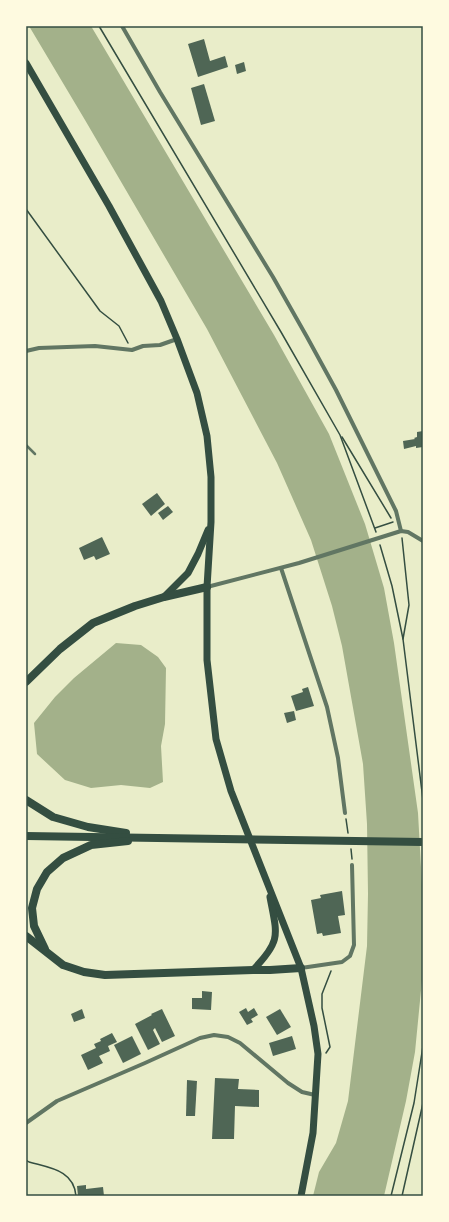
<svg xmlns="http://www.w3.org/2000/svg" width="449" height="1222" font-family="'Alegreya Sans',sans-serif">
<style>
.water{fill:#a3b18a}
.building{fill:#4f6655}
.lines{fill:none;stroke-linecap:round;stroke-linejoin:round}
.path{stroke:#344e41;stroke-width:1.5}
.service{stroke:#617663;stroke-width:2.5}
.minor{stroke:#617663;stroke-width:4}
.secondary{stroke:#344e41;stroke-width:7}
.primary{stroke:#344e41;stroke-width:8}
.neatline{fill:none;stroke:#344e41;stroke-width:1.5}
</style>
<rect width="100%" height="100%" fill="#e9edc9"/>
<g class="water">
<path d="M29 26H91L274 335 329 434 365 524 384 588 394 643 418 813 423 903V970L415 1052 406 1101 384 1196H313L319 1172 336 1143 348 1101 367 946 368 894 367 824 363 764 342 646 332 606 311 540 277 463 207 329 85 120Z"/>
<path d="M116 643 141 645 158 657 166 668 165 724 161 746 163 782 150 788 121 785 91 788 65 780 37 754 34 723 55 697 74 678Z"/>
</g>
<g class="building">
<path d="M204 39 210 61 225 56 228 67 198 77 188 44Z"/>
<path d="M244 62 246 71 237 74 235 65Z"/>
<path d="M204 84 215 121 201 125 191 88Z"/>
<path d="M423 431V447L416 448V446L404 449 403 441 415 439 414 438 417 437V432Z"/>
<path d="M157 493 165 504 151 516 142 504Z"/>
<path d="M168 506 173 512 163 520 158 513Z"/>
<path d="M102 537 110 554 96 560 94 556 84 560 79 548Z"/>
<path d="M308 687 314 706 296 711 291 696 303 692 302 689Z"/>
<path d="M294 711 296 720 287 723 284 713Z"/>
<path d="M342 891 345 915 338 916 341 933 323 936 322 933 317 934 311 900 321 898 320 895Z"/>
<path d="M202 991 212 992 211 1010 192 1009V998H202Z"/>
<path d="M246 1008 248 1012 254 1008 258 1015 251 1019 253 1022 247 1025 239 1012Z"/>
<path d="M82 1009 85 1018 74 1022 71 1014Z"/>
<path d="M162 1009 175 1036 162 1042 155 1028 153 1030 160 1044 148 1050 135 1024 152 1015 151 1014Z"/>
<path d="M280 1009 291 1027 277 1035 266 1017Z"/>
<path d="M112 1033 117 1042 108 1046 110 1051 99 1056 103 1063 88 1070 81 1055 96 1048 94 1044 101 1041 100 1039Z"/>
<path d="M132 1036 141 1054 123 1063 114 1045Z"/>
<path d="M292 1036 296 1049 273 1056 269 1043Z"/>
<path d="M215 1078 239 1079 238 1089 259 1090V1107L235 1106 234 1139H212Z"/>
<path d="M187 1080 197 1081 195 1116H186Z"/>
<path d="M86 1185V1189L103 1187 104 1196H78L77 1186Z"/>
</g>
<g class="lines">
<g class="path">
<path d="M99 26 281 332 340 435 376 532"/>
<path d="M26 209 100 311 119 326 128 343"/>
<path d="M342 437 391 518"/>
<path d="M375 528 393 522"/>
<path d="M402 538 409 605 403 639 423 800"/>
<path d="M380 545 392 586 403 639"/>
<path d="M346 819 348 833"/>
<path d="M351 849 352 859"/>
<path d="M326 1053 330 1047 322 1008V994L331 971"/>
<path d="M26 1160 29 1162C50 1168 74 1170 76 1196"/>
<path d="M391 1196 414 1103 423 1046"/>
<path d="M402 1196 423 1103"/>
</g>
<path class="service" d="M26 445 35 454"/>
<g class="minor">
<path d="M122 26 160 92 273 277 307 337 336 390 396 511 401 531"/>
<path d="M26 351 39 348 95 346 132 350 143 346 160 345 177 339"/>
<path d="M281 568 327 707 338 758 345 813"/>
<path d="M207 587 299 563 401 531 408 532 423 541"/>
<path d="M301 968 342 962 350 956 354 945 352 865"/>
<path d="M26 1123 57 1101 145 1063 200 1038 214 1035 228 1037 240 1043 288 1083 302 1092 315 1095"/>
</g>
<g class="secondary">
<path d="M26 63 109 206 161 301 177 339 197 393 207 436 211 477V522L207 587V660L216 739 231 791 301 968 314 1026 318 1054 313 1133 301 1196"/>
<path d="M164 597 188 573 198 554 208 530"/>
<path d="M253 970C282 940 277 935 270 897"/>
</g>
<g class="primary">
<path d="M26 682 60 649 93 623 135 606 164 597 207 587"/>
<path d="M26 800 53 817 88 827 126 833"/>
<path d="M26 836 423 842"/>
<path d="M26 936 63 965 84 972 105 975 253 970H270L301 968"/>
<path d="M45 949 34 926 32 908 37 889 47 872 63 858 91 845 128 841"/>
</g>
</g>
<rect width="449" height="1222" fill="none" stroke="#fefae0" stroke-width="54"/>
<rect x="27" y="27" width="395" height="1168" class="neatline"/>
</svg>
